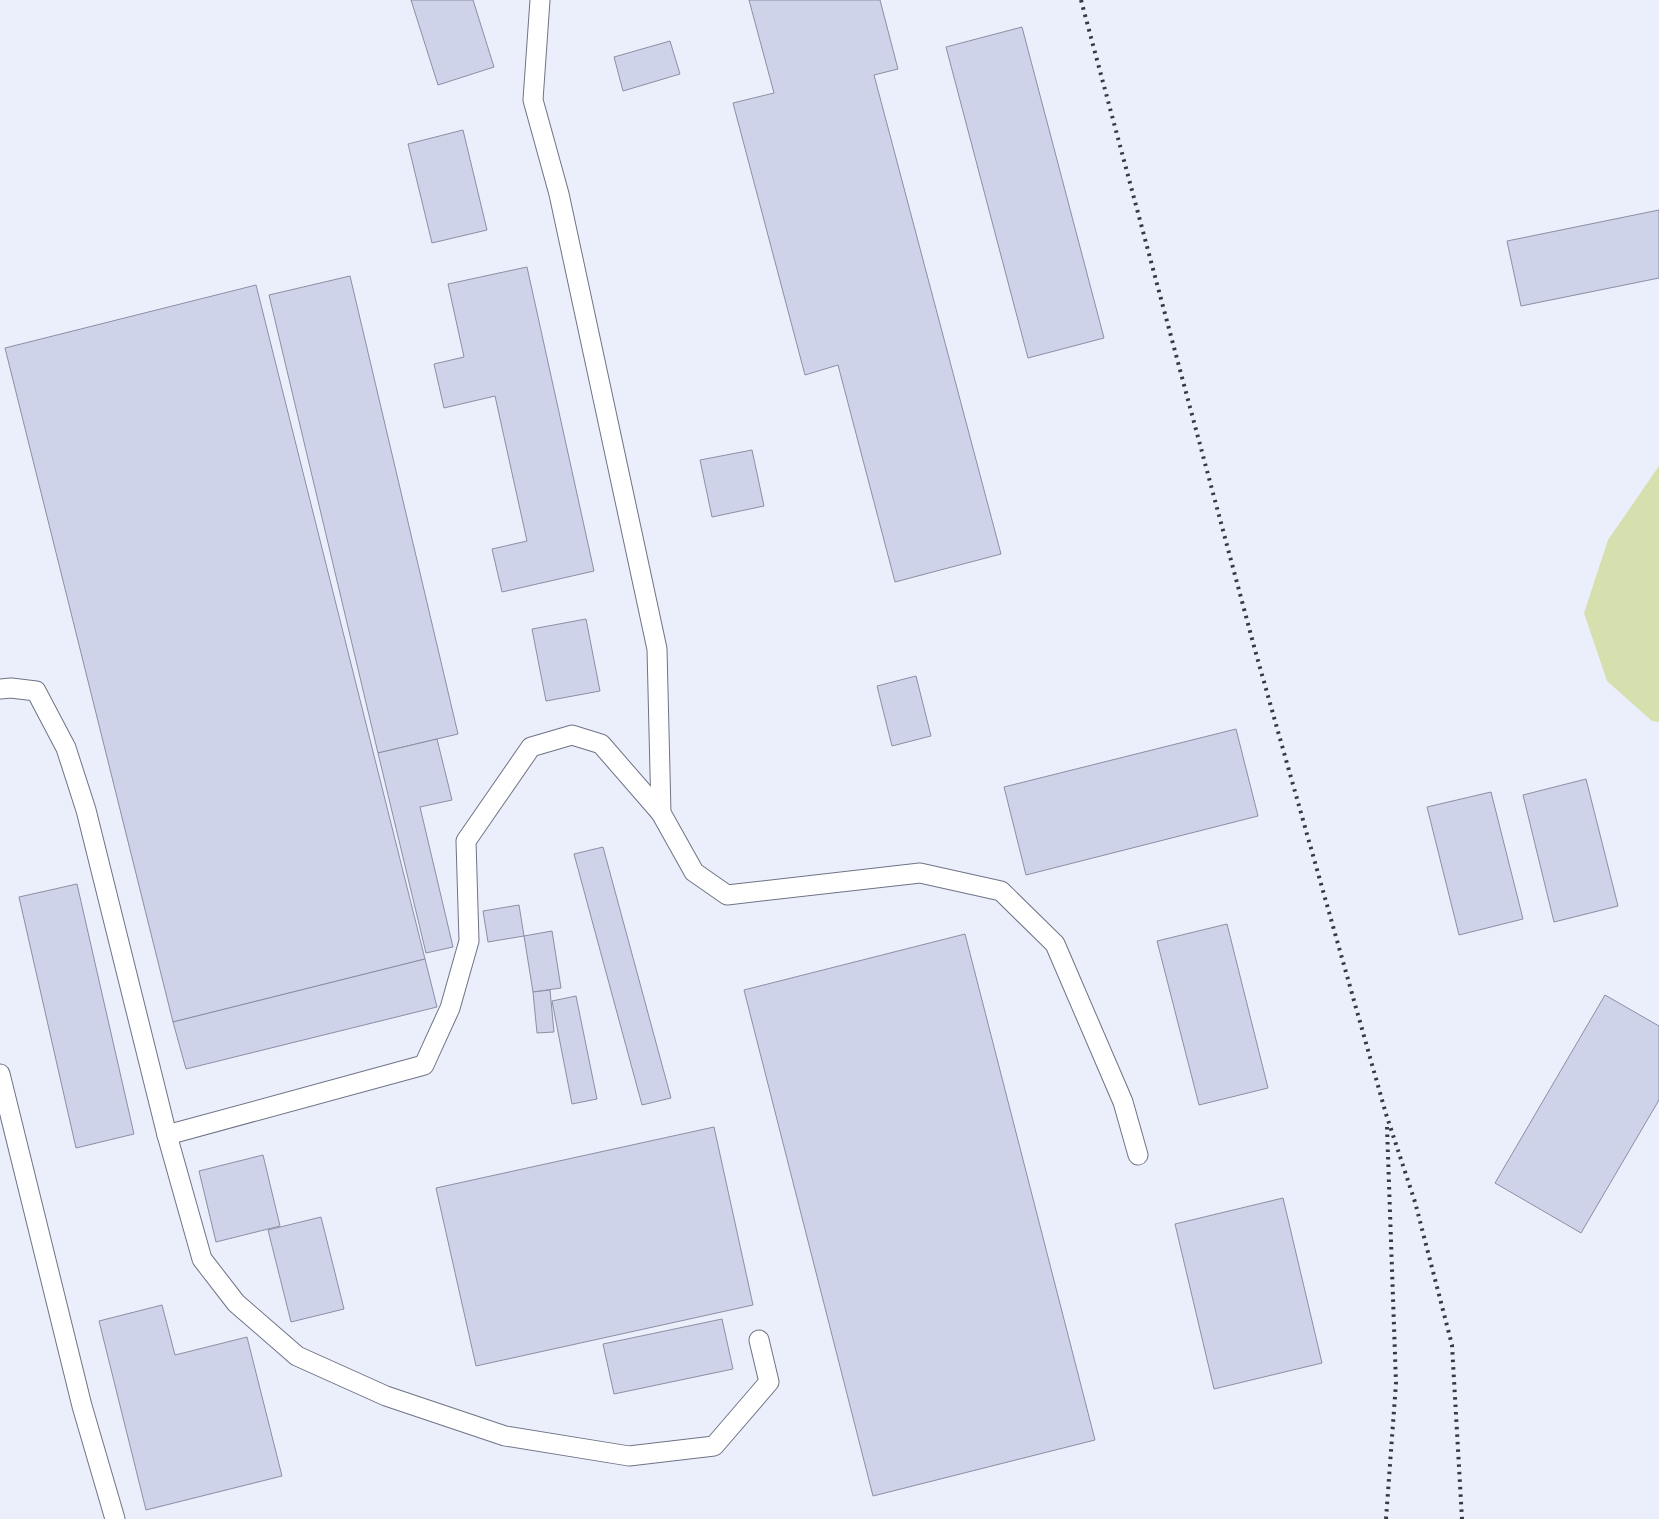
<svg xmlns="http://www.w3.org/2000/svg" width="1659" height="1519" font-family="'Roboto Condensed',sans-serif">
<style>
.green{fill:#d6e0ae}
.building{fill:#ced3e9;stroke:#8a8fa3}
.lines{fill:none;stroke-linecap:round;stroke-linejoin:round}
.lane-casing{stroke:#6e7386;stroke-width:21}
.lane{stroke:#fff;stroke-width:19}
.rail{stroke:#373941;stroke-width:4;stroke-dasharray:2.5 5;stroke-linecap:butt}
</style>
<rect width="100%" height="100%" fill="#ebeffc"/>
<path class="green" d="M1659 466V722L1652 721 1607 681 1584 613 1608 540Z"/>
<g class="building">
<path d="M411 0H473L494 67 438 85Z"/>
<path d="M749 0H880L898 69 874 75 1001 554 895 582 838 365 805 375 733 103 774 93Z"/>
<path d="M1022 27 1104 338 1028 358 946 47Z"/>
<path d="M670 41 680 74 623 91 614 57Z"/>
<path d="M463 130 487 230 432 243 408 144Z"/>
<path d="M1659 210V278L1521 306 1507 241Z"/>
<path d="M527 267 594 571 502 592 492 549 527 541 495 396 444 408 434 364 464 357 448 284Z"/>
<path d="M350 276 458 734 378 753 269 295Z"/>
<path d="M256 285 425 959 173 1022 5 348Z"/>
<path d="M752 450 764 506 712 517 700 460Z"/>
<path d="M586 619 600 691 546 701 532 629Z"/>
<path d="M916 676 931 736 892 746 877 686Z"/>
<path d="M1236 729 1258 816 1026 875 1004 787Z"/>
<path d="M437 739 452 800 420 807 453 947 426 953 378 753Z"/>
<path d="M1586 779 1618 906 1554 922 1523 795Z"/>
<path d="M1491 792 1523 919 1459 935 1427 807Z"/>
<path d="M603 847 671 1098 642 1105 574 854Z"/>
<path d="M77 884 134 1134 76 1148 19 897Z"/>
<path d="M519 905 524 936 488 942 483 911Z"/>
<path d="M1227 924 1268 1088 1199 1105 1157 941Z"/>
<path d="M552 931 561 988 533 992 524 936Z"/>
<path d="M965 934 1095 1440 873 1496 744 990Z"/>
<path d="M425 959 437 1007 186 1069 173 1022Z"/>
<path d="M550 990 554 1032 537 1033 533 992Z"/>
<path d="M1605 995 1659 1026V1100L1581 1233 1495 1183Z"/>
<path d="M576 996 597 1099 572 1104 552 1001Z"/>
<path d="M714 1127 753 1305 476 1366 436 1188Z"/>
<path d="M263 1155 280 1226 216 1242 199 1171Z"/>
<path d="M1283 1198 1322 1363 1214 1389 1175 1224Z"/>
<path d="M321 1217 344 1309 291 1322 268 1230Z"/>
<path d="M162 1305 175 1355 247 1337 282 1476 146 1510 99 1321Z"/>
<path d="M722 1319 733 1369 614 1394 603 1344Z"/>
</g>
<g class="lines">
<defs>
<g id="lane">
<path d="M540 0 533 100 559 194 657 649 661 813 694 872 727 895 920 873 1001 891 1055 944 1123 1102 1138 1155"/>
<path d="M0 689 11 688 36 691 66 748 86 810 167 1135 202 1259 236 1303 297 1356 386 1396 505 1436 629 1456 714 1446 769 1382 759 1340"/>
<path d="M0 1074 82 1406 115 1519"/>
<path d="M167 1135 424 1065 450 1008 469 941 466 841 531 747 572 735 601 744 661 813"/>
</g>
</defs>
<use href="#lane" class="lane-casing"/>
<use href="#lane" class="lane"/>
<g class="rail">
<path d="M1081 0 1255 650 1386 1114 1415 1202 1452 1345 1462 1519"/>
<path d="M1386 1519 1396 1383 1387 1127"/>
</g>
</g>
</svg>
